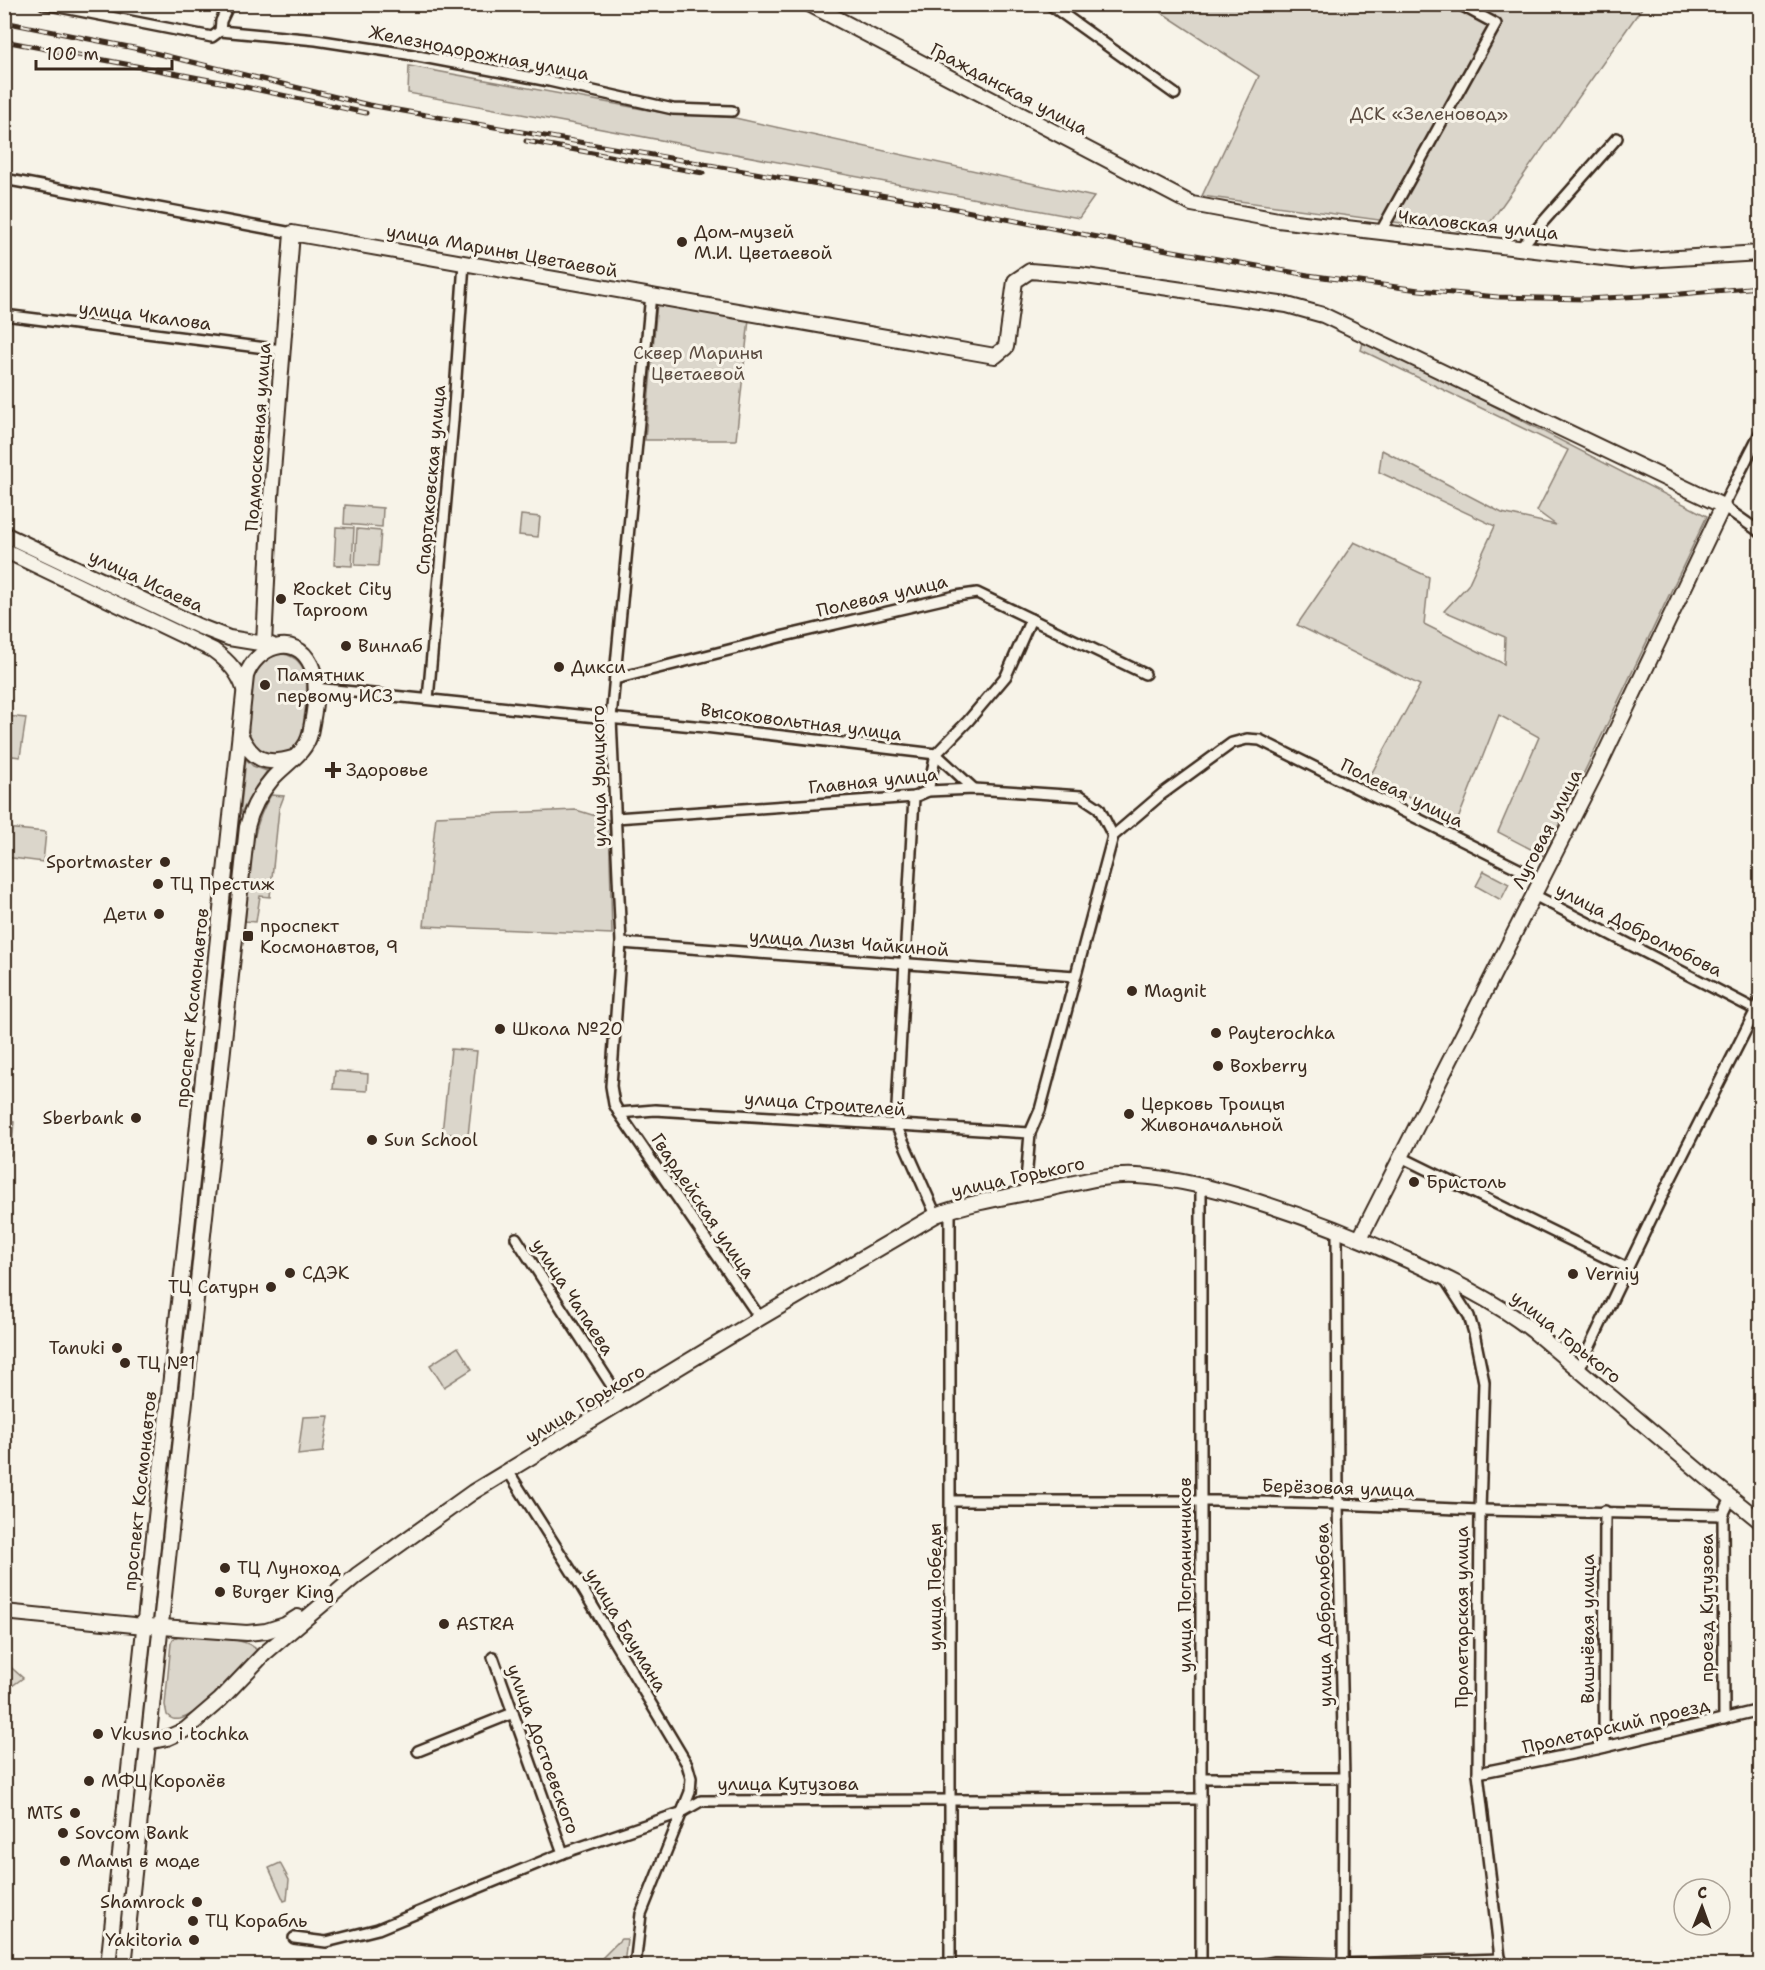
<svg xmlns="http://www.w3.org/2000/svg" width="1765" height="1970" font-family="'Shantell Sans',sans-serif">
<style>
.green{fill:#dbd6cb;stroke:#8b8074;stroke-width:1.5}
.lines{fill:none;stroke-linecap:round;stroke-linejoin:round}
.street-casing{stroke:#3b2a1e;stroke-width:14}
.secondary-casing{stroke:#3b2a1e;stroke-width:18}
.street{stroke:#f7f3e8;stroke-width:9}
.secondary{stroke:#f7f3e8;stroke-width:14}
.rail-casing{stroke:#3b2a1e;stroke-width:5}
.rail{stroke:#f7f3e8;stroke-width:3;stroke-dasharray:9;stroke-linecap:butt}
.poi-dot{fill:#3b2a1e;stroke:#f7f3e8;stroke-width:2}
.labels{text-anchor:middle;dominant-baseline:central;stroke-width:6;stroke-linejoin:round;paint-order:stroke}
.street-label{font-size:18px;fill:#3b2a1e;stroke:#f7f3e8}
.park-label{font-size:18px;fill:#5b4c41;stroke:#f7f3e8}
.poi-label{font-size:18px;fill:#3b2a1e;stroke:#f7f3e8;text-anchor:start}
</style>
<rect width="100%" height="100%" fill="#f7f3e8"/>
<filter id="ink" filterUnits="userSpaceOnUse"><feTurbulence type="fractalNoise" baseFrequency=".0167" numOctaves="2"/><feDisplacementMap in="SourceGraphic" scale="12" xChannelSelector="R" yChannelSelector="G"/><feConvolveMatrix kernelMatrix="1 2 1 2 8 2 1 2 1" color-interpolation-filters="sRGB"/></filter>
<g filter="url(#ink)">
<g class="green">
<path d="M1150 5H1644L1482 234 1202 196 1259 76Z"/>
<path d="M409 66 659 112 735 118 1094 197 1079 218 408 93Z"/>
<path d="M657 302 749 319 736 440H645Z"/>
<path d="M1364 339 1707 516 1544 856 1498 832 1539 737 1499 715 1457 822 1369 778 1420 685 1297 625 1354 542 1429 577 1424 624 1504 664 1505 637 1444 611 1468 585 1495 526 1379 472 1382 450 1502 513 1556 525 1537 511 1568 450 1361 350Z"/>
<path d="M345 505 383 508 382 527 344 524Z"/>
<path d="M521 515 540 517 538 537 519 535Z"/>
<path d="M336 527 354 528 352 566 334 565Z"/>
<path d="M357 529 381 531 378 566 355 565Z"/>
<path d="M283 654C319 660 304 709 302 735 290 766 254 760 248 728 251 699 246 658 283 654Z"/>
<path d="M6 716 26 718 20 757 5 755Z"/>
<path d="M246 759 253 766 267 771 240 814Z"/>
<path d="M271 795 284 796 279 809 270 897 260 896 256 922 245 921C250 880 248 829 271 795Z"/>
<path d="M576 810 609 820 612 934 424 926 436 816Z"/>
<path d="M5 828 46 832 43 862 5 857Z"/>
<path d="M1484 871 1509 884 1501 900 1476 886Z"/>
<path d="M451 1049 477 1051 468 1136 442 1133Z"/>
<path d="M335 1071 368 1074 367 1091 333 1089Z"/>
<path d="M5 1121 14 1122 11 1155H5Z"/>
<path d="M458 1347 472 1369 444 1387 430 1365Z"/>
<path d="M329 1416 323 1452 298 1455 303 1417Z"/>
<path d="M180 1635C199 1636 244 1636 257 1650L256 1653C239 1670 202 1714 180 1719 174 1720 171 1719 167 1715L165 1705 171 1643 173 1639Z"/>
<path d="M5 1662 23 1678 5 1691 4 1662Z"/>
<path d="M280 1863 289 1880 287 1900 284 1901 269 1868Z"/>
<path d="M621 1939H627L624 1965H595Z"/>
</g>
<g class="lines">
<defs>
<g id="street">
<path d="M44 4 212 37 220 31 316 40 407 54 549 81 673 109 732 111"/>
<path d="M1049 4 1175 94"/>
<path d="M220 31 221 21 229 4"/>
<path d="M4 179 292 233"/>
<path d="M1380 233 1496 24 1459 4"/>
<path d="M1520 248 1617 138"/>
<path d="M651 294 611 718 621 943 611 1086 614 1104 619 1113 760 1318"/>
<path d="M4 315 282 350"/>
<path d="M1760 433 1723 506 1760 532"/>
<path d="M615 679 780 637 956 596 977 593 1145 674"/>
<path d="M315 688 597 717 705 727 936 754 974 789"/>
<path d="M428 699 453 421 464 263"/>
<path d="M928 791 936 754 968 721 1006 676 1031 619"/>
<path d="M914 797 896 1125 936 1215"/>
<path d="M616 818 914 797 928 791 974 789 1081 796 1099 808 1113 836"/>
<path d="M1534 895 1760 1012"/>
<path d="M621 943 1075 976"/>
<path d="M619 1113 655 1110 1030 1133"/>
<path d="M1401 1157 1627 1268"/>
<path d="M1201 1185V1966"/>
<path d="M1025 1193 1030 1133 1040 1110 1113 836 1162 794 1232 743 1247 739 1260 740 1541 880"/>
<path d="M950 1209V1966"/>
<path d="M1337 1229 1338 1504 1344 1778 1343 1966"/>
<path d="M516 1238 623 1403"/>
<path d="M1445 1279 1469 1316 1474 1333 1484 1382 1480 1510 1478 1773 1501 1966"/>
<path d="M1579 1369 1665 1190 1760 1002"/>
<path d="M508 1471 579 1583 687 1764 691 1778 690 1792 641 1914 635 1966"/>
<path d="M951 1501H1217L1338 1504 1480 1510 1723 1515"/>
<path d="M493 1657 563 1853"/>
<path d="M1724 1719 1723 1515 1731 1498"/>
<path d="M1604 1747 1605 1511"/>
<path d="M418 1751 513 1713"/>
<path d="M1478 1773 1597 1749 1760 1710"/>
<path d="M1201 1778H1344"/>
<path d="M294 1938 326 1942 378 1929 563 1853 680 1813 701 1801 1201 1799"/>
<path d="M1253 1966 1275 1962 1343 1964 1501 1959"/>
</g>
<g id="secondary">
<path d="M809 4 1192 204 1278 220 1629 261 1760 253"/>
<path d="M4 534 198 626 229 638 271 645"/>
<path d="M4 550 213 650C227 660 239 672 244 689"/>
<path d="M264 644 271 497 292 233 995 356 1006 347 1015 281 1030 271 1079 275 1287 305 1323 315 1723 506 1600 764 1360 1238"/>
<path d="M240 734C252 760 266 766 293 758"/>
<path d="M4 1612 134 1625 247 1633 266 1631 285 1625 298 1617"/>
<path d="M140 1742H148L167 1738 185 1730 220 1700 264 1654 357 1575 473 1492 760 1318 936 1215C970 1202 1007 1197 1042 1190 1073 1184 1105 1174 1137 1176 1172 1178 1205 1186 1239 1196 1296 1213 1351 1234 1405 1259 1449 1279 1493 1300 1532 1330L1713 1483 1760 1521"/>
<path d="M108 1966 246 676C256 647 295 631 311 665 320 684 314 714 310 734 306 753 285 764 272 779 261 792 251 810 247 827L124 1966"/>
</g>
</defs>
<use href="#street" class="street-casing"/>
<use href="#secondary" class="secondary-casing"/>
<use href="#street" class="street"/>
<use href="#secondary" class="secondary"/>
<defs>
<g id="rail">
<path d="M4 22 134 48 369 105 926 203 1117 241 1308 275 1419 290 1498 297 1586 299 1681 294 1760 287"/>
<path d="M4 41 231 84 366 113"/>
<path d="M526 141 703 173"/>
</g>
</defs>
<use href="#rail" class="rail-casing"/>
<use href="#rail" class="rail"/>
</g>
</g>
<g class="poi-dot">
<circle cx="682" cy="242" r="6"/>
<circle cx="281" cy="599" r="6"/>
<circle cx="346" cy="646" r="6"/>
<circle cx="559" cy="667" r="6"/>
<circle cx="265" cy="685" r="6"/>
<path d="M330 761h6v6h6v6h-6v6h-6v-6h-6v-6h6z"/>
<circle cx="165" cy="862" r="6"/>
<circle cx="158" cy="884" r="6"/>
<circle cx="159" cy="914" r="6"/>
<rect x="242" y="930" width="12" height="12" rx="3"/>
<circle cx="1132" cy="991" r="6"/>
<circle cx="500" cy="1029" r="6"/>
<circle cx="1216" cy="1033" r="6"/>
<circle cx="1218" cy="1066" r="6"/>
<circle cx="1129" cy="1114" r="6"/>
<circle cx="136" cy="1118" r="6"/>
<circle cx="372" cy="1140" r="6"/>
<circle cx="1414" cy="1182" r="6"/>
<circle cx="290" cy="1273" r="6"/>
<circle cx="1573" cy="1274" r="6"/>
<circle cx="271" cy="1287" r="6"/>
<circle cx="117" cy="1348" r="6"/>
<circle cx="125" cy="1363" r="6"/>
<circle cx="225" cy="1568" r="6"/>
<circle cx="220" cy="1592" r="6"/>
<circle cx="444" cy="1624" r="6"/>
<circle cx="98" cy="1734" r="6"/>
<circle cx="89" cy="1781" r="6"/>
<circle cx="75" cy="1813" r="6"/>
<circle cx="63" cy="1833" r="6"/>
<circle cx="65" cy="1861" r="6"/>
<circle cx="197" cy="1902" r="6"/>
<circle cx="193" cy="1921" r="6"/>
<circle cx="194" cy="1940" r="6"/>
</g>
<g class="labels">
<g class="street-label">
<text transform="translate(479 53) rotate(11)">Железнодорожная улица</text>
<text transform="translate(1009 89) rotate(28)">Гражданская улица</text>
<text transform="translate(1478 225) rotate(6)">Чкаловская улица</text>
<text transform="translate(502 251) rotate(10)">улица Марины Цветаевой</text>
<text transform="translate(145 316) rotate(7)">улица Чкалова</text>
<text transform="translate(258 437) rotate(-86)">Подмосковная улица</text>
<text transform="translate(431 480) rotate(-85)">Спартаковская улица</text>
<text transform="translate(146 581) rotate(25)">улица Исаева</text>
<text transform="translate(882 596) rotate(-13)">Полевая улица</text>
<text transform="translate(801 722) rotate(7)">Высоковольтная улица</text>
<text transform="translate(599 776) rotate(-91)">улица Урицкого</text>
<text transform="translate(873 781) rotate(-6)">Главная улица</text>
<text transform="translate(1402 793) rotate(26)">Полевая улица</text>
<text transform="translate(1547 829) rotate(-63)">Луговая улица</text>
<text transform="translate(1639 930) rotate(27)">улица Добролюбова</text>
<text transform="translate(849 943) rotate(4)">улица Лизы Чайкиной</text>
<text transform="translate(192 1008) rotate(-84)">проспект Космонавтов</text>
<text transform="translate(825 1104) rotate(4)">улица Строителей</text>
<text transform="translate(1018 1177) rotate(-12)">улица Горького</text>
<text transform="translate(703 1206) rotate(56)">Гвардейская улица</text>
<text transform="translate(573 1297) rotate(57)">улица Чапаева</text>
<text transform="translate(1566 1337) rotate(39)">улица Горького</text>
<text transform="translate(585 1404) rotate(-31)">улица Горького</text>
<text transform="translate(1338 1488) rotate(2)">Берёзовая улица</text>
<text transform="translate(140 1491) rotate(-84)">проспект Космонавтов</text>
<text transform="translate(1185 1575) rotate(-90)">улица Пограничников</text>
<text transform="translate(935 1587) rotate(-90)">улица Победы</text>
<text transform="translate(1707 1608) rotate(-90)">проезд Кутузова</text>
<text transform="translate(1324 1615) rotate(-91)">улица Добролюбова</text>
<text transform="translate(1462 1617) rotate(-90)">Пролетарская улица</text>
<text transform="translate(1588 1629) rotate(-90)">Вишнёвая улица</text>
<text transform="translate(626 1630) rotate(59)">улица Баумана</text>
<text transform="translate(1616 1726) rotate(-13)">Пролетарский проезд</text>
<text transform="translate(543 1749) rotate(70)">улица Достоевского</text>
<text x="788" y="1784">улица Кутузова</text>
</g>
<g class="park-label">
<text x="1429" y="114">ДСК «Зеленовод»</text>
<text x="698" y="353">Сквер Марины<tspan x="698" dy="21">Цветаевой</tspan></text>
</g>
<g class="poi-label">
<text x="694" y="232">Дом-музей<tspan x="694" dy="21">М.И. Цветаевой</tspan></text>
<text x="293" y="589">Rocket City<tspan x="293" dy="21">Taproom</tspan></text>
<text x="358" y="646">Винлаб</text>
<text x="571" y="667">Дикси</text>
<text x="277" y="675">Памятник<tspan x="277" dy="21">первому ИСЗ</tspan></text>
<text x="346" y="770">Здоровье</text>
<text x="153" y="862" text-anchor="end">Sportmaster</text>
<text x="170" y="884">ТЦ Престиж</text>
<text x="147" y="914" text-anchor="end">Дети</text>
<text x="260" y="926">проспект<tspan x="260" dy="21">Космонавтов, 9</tspan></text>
<text x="1144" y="991">Magnit</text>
<text x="512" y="1029">Школа №20</text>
<text x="1228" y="1033">Payterochka</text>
<text x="1230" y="1066">Boxberry</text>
<text x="1141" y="1104">Церковь Троицы<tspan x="1141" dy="21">Живоначальной</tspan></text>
<text x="124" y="1118" text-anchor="end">Sberbank</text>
<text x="384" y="1140">Sun School</text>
<text x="1426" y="1182">Бристоль</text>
<text x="302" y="1273">СДЭК</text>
<text x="1585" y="1274">Verniy</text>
<text x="259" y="1287" text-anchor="end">ТЦ Сатурн</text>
<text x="105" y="1348" text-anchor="end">Tanuki</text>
<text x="137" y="1363">ТЦ №1</text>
<text x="237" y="1568">ТЦ Луноход</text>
<text x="232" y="1592">Burger King</text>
<text x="456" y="1624">ASTRA</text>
<text x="110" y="1734">Vkusno i tochka</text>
<text x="101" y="1781">МФЦ Королёв</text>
<text x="63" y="1813" text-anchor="end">MTS</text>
<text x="75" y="1833">Sovcom Bank</text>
<text x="77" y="1861">Мамы в моде</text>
<text x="185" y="1902" text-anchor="end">Shamrock</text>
<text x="205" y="1921">ТЦ Корабль</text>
<text x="182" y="1940" text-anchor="end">Yakitoria</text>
</g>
</g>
<rect width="1765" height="1970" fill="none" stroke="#f7f3e8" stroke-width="24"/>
<rect x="12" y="12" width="1741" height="1946" fill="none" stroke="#3b2a1e" stroke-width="2" filter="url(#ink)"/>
<g transform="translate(1702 1907) rotate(1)"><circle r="28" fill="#f7f3e8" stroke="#aca397" stroke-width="1.5"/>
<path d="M0-4.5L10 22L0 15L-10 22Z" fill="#3b2a1e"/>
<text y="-9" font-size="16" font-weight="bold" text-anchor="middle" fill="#3b2a1e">С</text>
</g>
<path d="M36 60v9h136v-9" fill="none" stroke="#3b2a1e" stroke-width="3"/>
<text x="45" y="60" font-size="18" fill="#3b2a1e" stroke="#f7f3e8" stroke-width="4.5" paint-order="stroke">100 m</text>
</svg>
